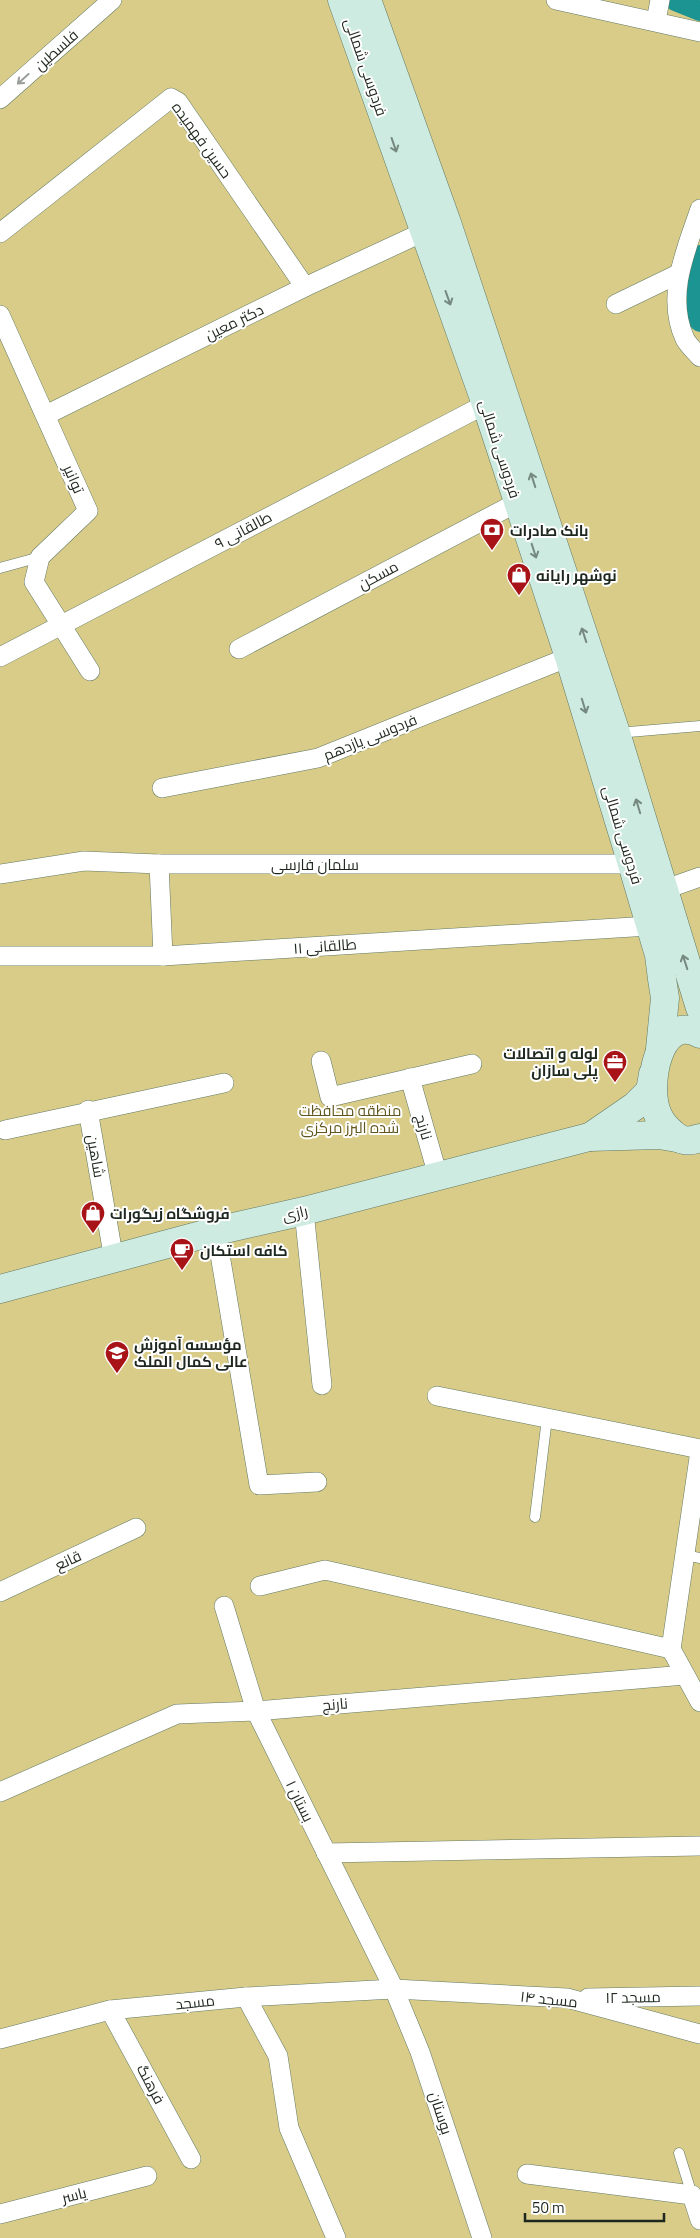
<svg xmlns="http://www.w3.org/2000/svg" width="700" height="2238" font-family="'Titillium Web',Cairo,sans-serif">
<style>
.green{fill:#d9cc88}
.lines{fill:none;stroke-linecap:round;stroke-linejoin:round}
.canal{stroke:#1b9492;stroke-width:20}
.lane-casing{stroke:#627963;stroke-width:11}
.street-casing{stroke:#627963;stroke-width:20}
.secondary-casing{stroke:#627963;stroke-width:29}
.lane{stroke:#fff;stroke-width:10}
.street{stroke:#fff;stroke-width:19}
.secondary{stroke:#cdebe1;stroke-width:28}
.oneway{stroke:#9a9e9a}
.oneway2{stroke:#768980}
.labels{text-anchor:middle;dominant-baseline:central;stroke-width:4;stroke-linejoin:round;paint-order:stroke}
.street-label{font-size:15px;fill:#1e271e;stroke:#fff}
.poi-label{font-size:15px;font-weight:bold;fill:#1e271e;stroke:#fff;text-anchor:start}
.park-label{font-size:15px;fill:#61561d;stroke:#fff}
</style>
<rect width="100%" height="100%" fill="#cee7ce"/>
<rect class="green" x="0" y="0" width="700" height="2238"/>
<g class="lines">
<g class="canal">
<path d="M675 1 700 11"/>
<path d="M700 255 696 263 697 319 700 322"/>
</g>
<defs>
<g id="lane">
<path d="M0 568 40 557"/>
<path d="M617 733 700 726"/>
<path d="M535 1517 547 1418"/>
<path d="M685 1555 700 1558"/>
<path d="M679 2153 692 2195"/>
</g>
<g id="street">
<path d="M556 0 700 32"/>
<path d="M656 21 660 0"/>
<path d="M0 99 112 0"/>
<path d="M700 209C686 250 665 296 685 339 688 345 695 351 700 357"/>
<path d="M0 233 171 98 178 102 305 287"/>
<path d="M616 304 678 274"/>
<path d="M0 315 88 511 40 557 34 582 90 671"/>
<path d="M46 415 305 287 434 227"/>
<path d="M239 649 518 502"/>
<path d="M0 657 486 404"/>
<path d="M162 788 318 758 569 657"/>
<path d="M159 864 163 956"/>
<path d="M0 874 84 861 159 864H632"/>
<path d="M663 890 700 877"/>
<path d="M0 956H163L649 926"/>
<path d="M321 1061 330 1097 472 1064"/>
<path d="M410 1078 438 1176"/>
<path d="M88 1110 114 1260"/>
<path d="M5 1130 224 1083"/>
<path d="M304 1211 322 1385"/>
<path d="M216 1231 259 1485 317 1482"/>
<path d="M437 1396 700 1449"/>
<path d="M700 1451 671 1649 700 1702"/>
<path d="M260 1586 325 1570 671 1649"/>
<path d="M0 1592 136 1528"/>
<path d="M224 1606 256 1711 394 1989 420 2052 482 2238"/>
<path d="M0 1792 177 1714 256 1711 685 1675"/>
<path d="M326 1853 700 1846"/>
<path d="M246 1997 278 2056 289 2128 336 2238"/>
<path d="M588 1998 700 1996"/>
<path d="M110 2010 191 2159"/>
<path d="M0 2039 110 2010 246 1997 394 1989 567 1998 700 2034"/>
<path d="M527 2174 692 2195 700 2220"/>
<path d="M0 2214 147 2176"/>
</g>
<g id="secondary">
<path d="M342 0 486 404 569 657 632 864 659 955 662 979 665 998 660 1049"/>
<path d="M367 0 447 223 616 733 700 1008"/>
<path d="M700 1034C658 1011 645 1088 658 1115 661 1122 666 1128 672 1133 681 1142 689 1142 700 1138"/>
<path d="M590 1137 635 1106 650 1091 653 1074"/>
<path d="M0 1289 216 1231 304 1211 589 1137 659 1135 677 1138"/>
</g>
</defs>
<use href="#lane" class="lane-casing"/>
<use href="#street" class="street-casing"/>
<use href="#secondary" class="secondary-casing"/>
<use href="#lane" class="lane"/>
<use href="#street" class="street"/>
<use href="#secondary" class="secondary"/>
</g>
<defs><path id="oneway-shaft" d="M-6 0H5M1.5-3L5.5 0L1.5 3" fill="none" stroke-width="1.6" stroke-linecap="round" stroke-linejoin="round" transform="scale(1.25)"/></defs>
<use class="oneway" href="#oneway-shaft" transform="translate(23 79) rotate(138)"/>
<g class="oneway2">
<use href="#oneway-shaft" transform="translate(394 145) rotate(71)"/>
<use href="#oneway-shaft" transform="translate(448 298) rotate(70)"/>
<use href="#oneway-shaft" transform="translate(533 480) rotate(-108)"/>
<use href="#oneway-shaft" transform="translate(534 551) rotate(72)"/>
<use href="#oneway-shaft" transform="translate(584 635) rotate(-108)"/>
<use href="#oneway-shaft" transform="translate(584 706) rotate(73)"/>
<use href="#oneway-shaft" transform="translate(638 806) rotate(-107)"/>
<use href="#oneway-shaft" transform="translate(685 962) rotate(-108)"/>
</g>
<defs>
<symbol id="bank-pin" viewBox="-11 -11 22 30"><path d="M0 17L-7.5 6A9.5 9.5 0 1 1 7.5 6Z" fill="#a81318" stroke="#fff"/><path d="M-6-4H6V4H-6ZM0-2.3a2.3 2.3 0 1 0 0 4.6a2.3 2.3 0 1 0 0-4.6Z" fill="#fff"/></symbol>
<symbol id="shop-pin" viewBox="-11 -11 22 30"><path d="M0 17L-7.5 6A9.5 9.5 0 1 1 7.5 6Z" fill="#a81318" stroke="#fff"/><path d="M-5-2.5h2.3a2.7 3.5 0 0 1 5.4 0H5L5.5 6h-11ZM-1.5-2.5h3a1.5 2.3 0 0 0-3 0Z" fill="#fff"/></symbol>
<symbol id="office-pin" viewBox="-11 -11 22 30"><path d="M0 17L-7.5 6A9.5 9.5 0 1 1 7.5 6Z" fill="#a81318" stroke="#fff"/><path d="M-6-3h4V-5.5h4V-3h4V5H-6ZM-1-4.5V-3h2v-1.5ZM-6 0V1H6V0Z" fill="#fff"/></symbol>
<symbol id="cafe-pin" viewBox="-11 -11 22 30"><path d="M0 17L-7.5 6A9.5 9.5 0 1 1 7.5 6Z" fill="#a81318" stroke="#fff"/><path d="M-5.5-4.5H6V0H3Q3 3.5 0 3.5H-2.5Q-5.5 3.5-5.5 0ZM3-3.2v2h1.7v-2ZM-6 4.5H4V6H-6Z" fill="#fff"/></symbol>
<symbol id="university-pin" viewBox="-11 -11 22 30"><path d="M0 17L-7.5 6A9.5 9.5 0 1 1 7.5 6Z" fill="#a81318" stroke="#fff"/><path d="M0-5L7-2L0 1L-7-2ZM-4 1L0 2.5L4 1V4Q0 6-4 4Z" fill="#fff"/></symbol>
</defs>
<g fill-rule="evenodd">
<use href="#bank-pin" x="478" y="516" width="28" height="38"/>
<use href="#shop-pin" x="505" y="561" width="28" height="38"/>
<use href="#office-pin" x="601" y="1048" width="28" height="38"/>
<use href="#shop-pin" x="79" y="1199" width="28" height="38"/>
<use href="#cafe-pin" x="168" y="1236" width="28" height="38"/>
<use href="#university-pin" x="103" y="1339" width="28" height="38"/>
</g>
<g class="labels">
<g class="street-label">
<text transform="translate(56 50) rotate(-42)">فلسطین</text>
<text transform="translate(366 67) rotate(71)">فردوسی شمالی</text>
<text transform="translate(202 140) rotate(54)">حسین فهمیده</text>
<text transform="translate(234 322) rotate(-26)">دکتر معین</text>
<text transform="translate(500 449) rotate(72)">فردوسی شمالی</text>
<text transform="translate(74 479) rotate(66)">توانیر</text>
<text transform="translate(243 530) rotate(-28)">طالقانی ۹</text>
<text transform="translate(378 575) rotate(-28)">مسکن</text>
<text transform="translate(370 737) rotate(-22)">فردوسی یازدهم</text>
<text transform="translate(623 835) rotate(73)">فردوسی شمالی</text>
<text x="315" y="864">سلمان فارسی</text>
<text transform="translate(325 946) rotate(-4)">طالقانی ۱۱</text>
<text transform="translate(424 1127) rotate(74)">نارنج</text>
<text transform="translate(96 1156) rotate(80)">شاهین</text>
<text transform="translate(295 1213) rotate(-13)">رازی</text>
<text transform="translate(68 1560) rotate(-25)">قانع</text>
<text transform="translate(335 1704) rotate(-5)">نارنج</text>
<text transform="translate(300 1801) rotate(64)">بستان ۱</text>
<text transform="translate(633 1997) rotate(-1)">مسجد ۱۲</text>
<text transform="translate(549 1999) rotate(6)">مسجد ۱۴</text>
<text transform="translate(195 2002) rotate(-6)">مسجد</text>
<text transform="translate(151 2084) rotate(62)">فرهنگ</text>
<text transform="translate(441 2113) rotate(72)">بوستان</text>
<text transform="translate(74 2195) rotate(-14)">یاسر</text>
</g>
<g class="poi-label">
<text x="510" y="530">بانک صادرات</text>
<text x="536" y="575">نوشهر رایانه</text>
<text x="598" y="1053" text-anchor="end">لوله و اتصالات<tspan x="598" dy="17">پلی سازان</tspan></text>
<text x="110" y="1213">فروشگاه زیگورات</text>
<text x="200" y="1250">کافه استکان</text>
<text x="134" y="1344">مؤسسه آموزش<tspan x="134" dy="17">عالی کمال الملک</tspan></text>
</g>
<g class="park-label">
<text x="350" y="1110">منطقه محافظت<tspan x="350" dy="17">شده البرز مرکزی</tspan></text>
</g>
</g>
<path d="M525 2213v8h139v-8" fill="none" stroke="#1e271e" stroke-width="2.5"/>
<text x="532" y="2213" font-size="15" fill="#1e271e" stroke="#ffffff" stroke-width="4" paint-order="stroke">50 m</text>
</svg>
